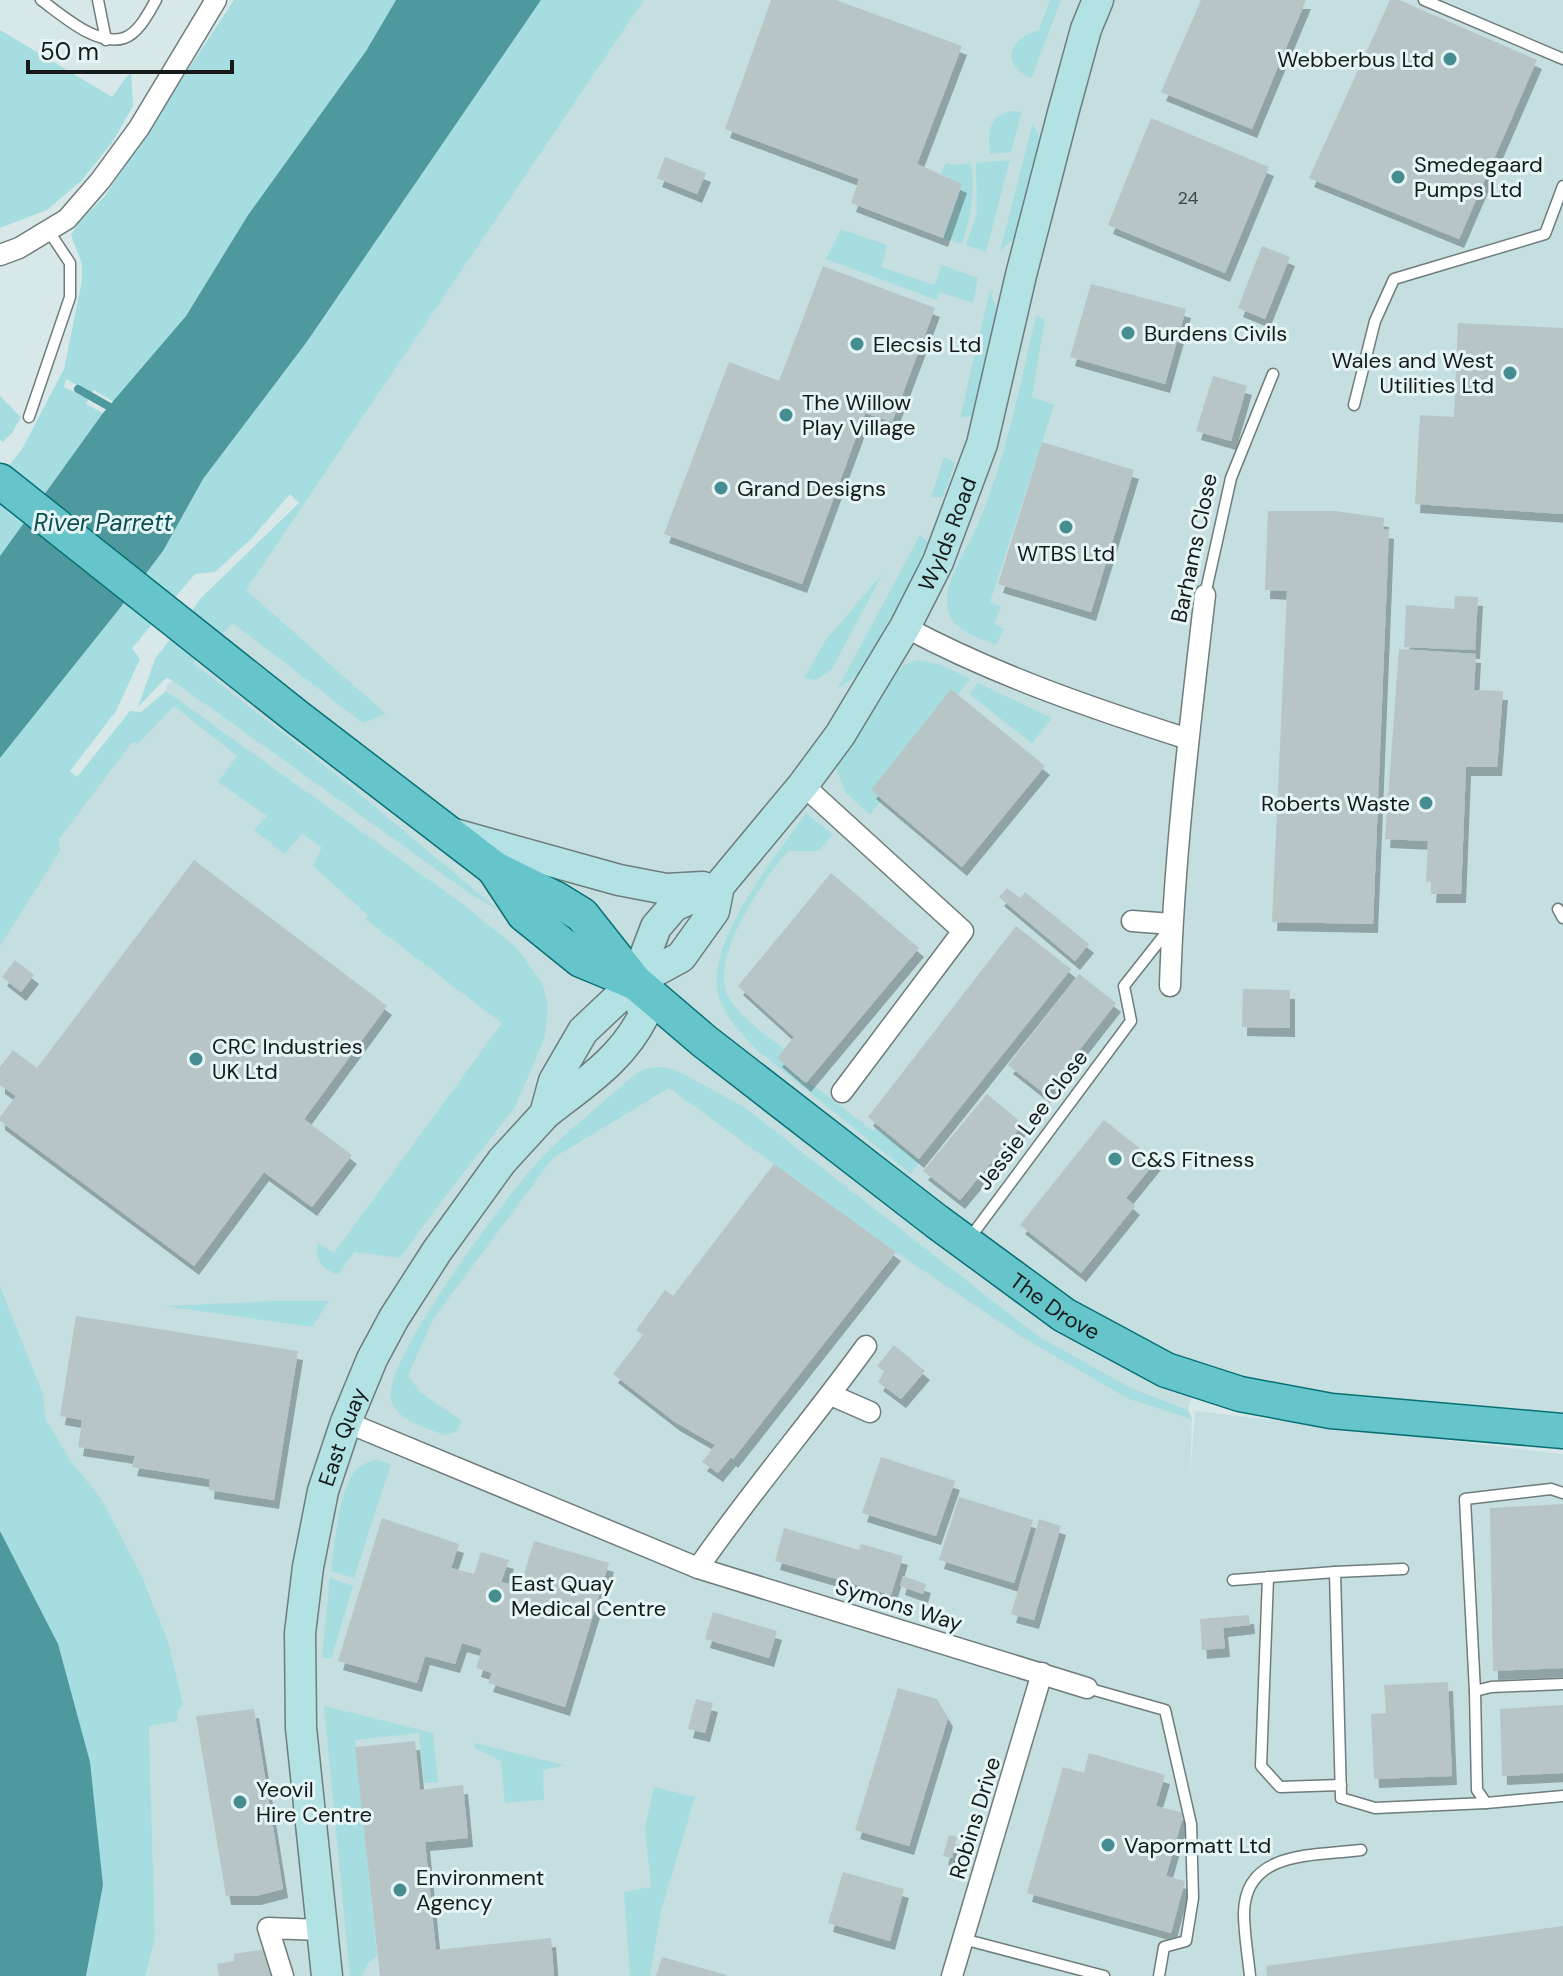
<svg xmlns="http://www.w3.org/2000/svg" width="1563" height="1976" font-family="'DM Sans',sans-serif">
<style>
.built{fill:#c5dedf}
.green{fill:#a6dde0}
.water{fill:#4e999e}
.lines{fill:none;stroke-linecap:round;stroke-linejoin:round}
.stream{stroke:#4e999e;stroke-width:8}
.building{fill:#b7c5c6;filter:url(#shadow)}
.lane-casing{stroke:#6e7c7c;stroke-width:13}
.street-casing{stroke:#6e7c7c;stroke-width:23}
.secondary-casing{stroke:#6e7c7c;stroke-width:33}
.primary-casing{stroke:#077075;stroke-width:37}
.lane{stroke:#fff;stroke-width:10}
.street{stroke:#fff;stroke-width:20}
.secondary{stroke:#b2e2e4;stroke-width:30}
.primary{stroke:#66c5ca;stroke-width:34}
.poi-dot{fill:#458d91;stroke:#e5f4f5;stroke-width:3}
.labels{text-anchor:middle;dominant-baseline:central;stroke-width:6;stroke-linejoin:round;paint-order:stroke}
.number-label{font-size:18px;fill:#3e4545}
.poi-label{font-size:22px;fill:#151a1a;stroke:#e5f4f5;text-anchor:start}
.street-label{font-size:22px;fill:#151a1a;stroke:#e5f4f5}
.water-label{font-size:24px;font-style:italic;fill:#094f52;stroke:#e5f4f5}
</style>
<defs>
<filter id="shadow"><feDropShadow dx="5" dy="9" stdDeviation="0" flood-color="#0004"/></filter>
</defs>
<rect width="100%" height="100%" fill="#d8e7e7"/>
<path class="built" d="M644 0H1563V1412L1354 1395 1268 1385 1201 1362 1188 1410 1192 1419 1190 1479 1195 1411 1563 1454V1976H147L155 1939 149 1725 177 1712 183 1704 169 1644 102 1500 71 1461 46 1420 43 1394 0 1286V911L166 691 167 685 192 663 246 590Z"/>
<g class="green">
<path d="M234 0H396L366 51 248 215 186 316 114 402 94 390 92 393 66 379 64 387 89 399 86 404 103 413 0 556V477L22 449 64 369 82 281V264L71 235 79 222 105 196Z"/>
<path d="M541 0H644L246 590 386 714 363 723 233 623 193 663 339 777 500 911 469 893 172 680 166 678 138 707 155 659 202 597 299 503 290 494 251 539 215 572 195 574 132 648 140 659 116 711 70 771 77 777 130 711 141 712 166 691 464 905 517 948 542 983 548 1005 545 1037 515 1107 440 1203 400 1258 354 1252 338 1275C322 1268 314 1261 318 1243L334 1253 502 1023 365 919 368 915 313 866 322 847 302 834 285 854 254 830 267 816 218 782 237 756 174 706 138 744 132 742 59 839 60 851 0 946V758L120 608 163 551 203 479 306 343Z"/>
<path d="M1050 0H1061L1031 79C1000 62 1008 39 1039 30Z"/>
<path d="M0 30 112 97 131 71 133 106 113 141 82 180 47 210 0 228Z"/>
<path d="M1010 111 1022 112 1011 152 990 154C988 133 987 119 1010 111Z"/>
<path d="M1033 123 1040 139 1015 238 1000 251Z"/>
<path d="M1010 160 986 252 966 245 977 213 976 163Z"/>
<path d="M946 163 954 165 971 163C975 192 971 217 962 244L943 238 949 177 940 175Z"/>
<path d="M841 229 887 245 881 267 934 285 942 265 978 278 973 303 940 292 937 300 826 259Z"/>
<path d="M990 290 997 310 972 416 960 418Z"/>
<path d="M1036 316 1045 319 1032 397 1054 405 990 602 1001 607 994 624 1004 629 996 645C979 638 952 630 948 610 942 581 967 550 978 524 1006 458 1020 385 1036 316Z"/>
<path d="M0 396 21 417 12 433 3 442 0 440Z"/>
<path d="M944 457 955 463 943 497H931Z"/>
<path d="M920 535 929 543 891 619 859 675 838 688Z"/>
<path d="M883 573 832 669 816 680 804 678 825 641Z"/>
<path d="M917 660 939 664 971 679 957 695 951 689 872 790 882 800 870 815 846 793 836 768 897 672 904 665Z"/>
<path d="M978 683 1052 718 1032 743 969 694Z"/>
<path d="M806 813 833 835 818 851H788C764 879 710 956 727 994 737 1016 766 1034 784 1049L777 1058 805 1083 808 1081 873 1131 876 1128 920 1162 911 1174 755 1048C741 1033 722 1014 718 993 706 941 777 855 806 813Z"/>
<path d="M662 1067 676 1070 744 1107 1039 1337 1133 1389 1188 1410 1192 1419 1129 1399 1022 1337 896 1252 669 1088 553 1158 433 1319 408 1376 420 1392 462 1421 456 1432 444 1435C425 1427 397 1421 391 1399 382 1363 500 1206 528 1173 559 1136 600 1106 635 1074L647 1068Z"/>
<path d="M0 1286 43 1394 46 1420 71 1461 102 1500 142 1577 169 1644 183 1704 177 1712 178 1721 149 1726 155 1939 146 1976H86L103 1885 0 1531Z"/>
<path d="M276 1301H329L312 1327 164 1306Z"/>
<path d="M376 1460 391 1464 354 1578 331 1571C335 1543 338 1496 354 1472 359 1465 368 1462 376 1460Z"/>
<path d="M330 1578 353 1586 331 1659 322 1657Z"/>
<path d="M324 1706 433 1733 438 1782 424 1783 419 1733 355 1740 377 1955 368 1964 361 1976H350Z"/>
<path d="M475 1743 564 1765 543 1770 544 1800 505 1803 501 1761 475 1748Z"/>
<path d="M654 1787 695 1797 661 1911 650 1976H630L624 1892 651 1887 645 1829Z"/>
</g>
<g class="water">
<path d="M396 0H541L306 343 203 479 163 551 120 608 0 758V556L103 413 186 316 248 215 366 51Z"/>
<path d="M0 1531 58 1644 90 1762 103 1885 86 1976H0Z"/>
</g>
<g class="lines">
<path class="stream" d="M78 389 108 406"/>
</g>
<g class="building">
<path d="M771 0H836L962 46 917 164 962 184 943 238 851 203 859 179 725 129Z"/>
<path d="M1201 0H1306L1252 129 1161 92Z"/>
<path d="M1390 0H1399L1537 60 1459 239 1309 178Z"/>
<path d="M1151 118 1269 167 1225 273 1108 225Z"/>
<path d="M665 157 706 173 697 194 657 178Z"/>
<path d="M1262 246 1290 257 1265 319 1238 308Z"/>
<path d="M823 266 935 308 892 422 865 413 802 584 664 534 729 362 779 381Z"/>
<path d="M1091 284 1186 309 1165 384 1070 357Z"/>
<path d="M1458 323 1563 328V514L1415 504 1420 415 1454 417Z"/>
<path d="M1213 376 1247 386 1231 441 1196 431Z"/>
<path d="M1042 442 1134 470 1091 612 998 584Z"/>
<path d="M1268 511H1335L1384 518 1383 529 1389 530 1373 924 1272 922 1287 591 1265 590Z"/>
<path d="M1455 596 1478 597 1475 650 1404 647 1406 605 1454 609Z"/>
<path d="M1399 649 1476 654 1474 690 1503 691 1497 767H1466L1461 894H1431L1432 882H1426L1428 841 1385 839Z"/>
<path d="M951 689 1045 766 962 867 871 790Z"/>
<path d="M194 860 387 1006 304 1119 352 1155 312 1207 264 1172 194 1266 0 1121V1117L16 1096 0 1085V1067L13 1050 37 1068Z"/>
<path d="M831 873 919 948 806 1083 777 1058 794 1037 738 986Z"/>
<path d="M1007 888 1020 898 1025 892 1089 944 1075 961 999 897Z"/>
<path d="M1016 926 1071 969 919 1159 868 1117Z"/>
<path d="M15 960 34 975 21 992 2 977Z"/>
<path d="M1079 974 1116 1003 1045 1094 1008 1065Z"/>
<path d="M1243 989 1290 990V1028L1242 1027Z"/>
<path d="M987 1094 1023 1124 960 1200 923 1171Z"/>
<path d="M1104 1120 1156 1161 1126 1198 1135 1206 1081 1273 1020 1225Z"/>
<path d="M774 1164 896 1252 733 1459 731 1457 718 1473 702 1462 715 1445 675 1422 613 1374 643 1335 636 1330 665 1290 673 1296Z"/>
<path d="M76 1316 298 1351 274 1500 209 1490 210 1479 132 1467 135 1456 78 1447 82 1420 60 1416Z"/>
<path d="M894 1345 925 1371 901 1399 878 1382 885 1372 877 1366Z"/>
<path d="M881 1457 955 1481 936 1536 862 1513Z"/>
<path d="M959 1497 1033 1520 1014 1583 939 1560Z"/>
<path d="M1563 1504V1668L1493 1671 1490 1508Z"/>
<path d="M382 1518 459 1544 451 1568 474 1574 481 1552 509 1560 501 1582 520 1587 534 1541 609 1563 565 1707 488 1683 492 1673 476 1668 482 1649 462 1643 455 1664 425 1656 417 1683 338 1661Z"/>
<path d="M1039 1519 1061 1526 1034 1620 1011 1614Z"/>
<path d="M784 1528 859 1550 861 1544 903 1556 891 1595 775 1561Z"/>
<path d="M903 1576 926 1584 923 1594 900 1586Z"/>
<path d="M713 1612 777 1631 769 1658 705 1639Z"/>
<path d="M1249 1615 1250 1625 1223 1628 1225 1648 1202 1650 1200 1619Z"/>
<path d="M1448 1682 1452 1776 1374 1779 1371 1714 1386 1713 1384 1685Z"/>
<path d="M898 1688 937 1699 948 1718 909 1846 855 1830Z"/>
<path d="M696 1699 713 1703 705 1733 688 1729Z"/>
<path d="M1563 1705V1773L1502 1776 1500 1709Z"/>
<path d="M254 1709 283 1889 256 1896H226L196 1716Z"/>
<path d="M415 1741 420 1790 463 1785 468 1838 425 1842 436 1950 551 1938 554 1976H380L355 1747Z"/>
<path d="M1089 1753 1165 1775 1156 1806 1184 1813 1166 1876 1185 1881 1171 1933 1027 1893 1063 1767 1084 1773Z"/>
<path d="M949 1835 957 1837 952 1858 943 1856Z"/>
<path d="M843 1872 904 1889 890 1941 828 1923Z"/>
<path d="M1563 1926V1976H1267L1266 1966Z"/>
<path d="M266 1949 271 1976H219L217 1964 234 1961V1954Z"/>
<path d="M662 1957 727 1975 726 1976H656Z"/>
</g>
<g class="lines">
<defs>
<g id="lane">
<path d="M41 0C62 15 97 47 124 38 139 33 149 12 156 0"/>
<path d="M98 0 106 40"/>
<path d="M1424 0 1563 59"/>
<path d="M1354 405 1375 321 1394 279 1545 234 1563 186"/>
<path d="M29 417 70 297V263L48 230"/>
<path d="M1205 595 1231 478 1273 374"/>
<path d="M1558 909 1563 918"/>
<path d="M969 1239 1131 1021 1124 986 1169 929"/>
<path d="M1403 1569 1335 1572 1341 1798 1375 1808 1486 1803"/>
<path d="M1268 1577 1261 1766 1280 1787 1341 1785"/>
<path d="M1233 1580 1335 1572"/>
<path d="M1563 1684 1491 1687 1475 1691 1477 1790 1486 1803 1563 1796"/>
<path d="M1087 1688 1165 1710 1191 1824 1193 1898 1186 1941 1164 1947 1159 1976"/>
<path d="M1475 1691 1465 1499 1551 1489 1563 1493"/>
<path d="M963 1939 1104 1976"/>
<path d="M1250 1976C1248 1956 1244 1934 1244 1913 1245 1850 1314 1856 1361 1850"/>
</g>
<g id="street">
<path d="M0 255 19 248 67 219 100 181 139 128 216 0"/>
<path d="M905 627C995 675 1091 708 1188 739"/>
<path d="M803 785 963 931 842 1092"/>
<path d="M1132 921 1172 924"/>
<path d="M1170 986C1174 855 1190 725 1205 595"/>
<path d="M831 1395 870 1412"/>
<path d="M346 1422 698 1568 1087 1688"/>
<path d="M698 1568C751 1491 812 1421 866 1346"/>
<path d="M283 1976 268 1928 322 1930"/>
<path d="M952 1976 1042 1673"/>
</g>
<g id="secondary">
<path d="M454 834 619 880 666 889 703 887"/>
<path d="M545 1114C584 1083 621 1061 644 1015L635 982 656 927 674 906 719 886"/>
<path id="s1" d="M327 1976 301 1728 300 1633 308 1567 323 1491 346 1422 372 1359 394 1318 437 1251 502 1161 545 1114 554 1081 583 1031 635 982 681 957 714 911 719 886 803 785 840 735 905 627 938 562 982 444 1021 275 1063 113 1086 29 1098 0"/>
</g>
<g id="primary">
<path id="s2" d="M0 481 297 717 495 869 556 899 582 915 635 982 704 1041 936 1221 1064 1315 1166 1370 1240 1394 1331 1411 1563 1431"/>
<path d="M495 870 524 914 581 960 634 982"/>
</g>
</defs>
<use href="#lane" class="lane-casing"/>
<use href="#street" class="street-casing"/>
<use href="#secondary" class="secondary-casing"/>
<use href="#primary" class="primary-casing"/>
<use href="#lane" class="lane"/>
<use href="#street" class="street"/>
<use href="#secondary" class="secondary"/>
<use href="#primary" class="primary"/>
</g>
<g class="poi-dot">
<circle cx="1450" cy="59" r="8"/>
<circle cx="1398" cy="177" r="8"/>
<circle cx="1128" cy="333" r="8"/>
<circle cx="857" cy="344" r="8"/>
<circle cx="1510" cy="373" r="8"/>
<circle cx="786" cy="415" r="8"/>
<circle cx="721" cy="488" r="8"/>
<circle cx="1066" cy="527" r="8"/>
<circle cx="1426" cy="803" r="8"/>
<circle cx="196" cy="1059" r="8"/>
<circle cx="1115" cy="1159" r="8"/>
<circle cx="495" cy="1596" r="8"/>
<circle cx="240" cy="1802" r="8"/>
<circle cx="1108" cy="1845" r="8"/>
<circle cx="400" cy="1890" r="8"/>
</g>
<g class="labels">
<g class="number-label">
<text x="1188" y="198">24</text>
</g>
<g class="poi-label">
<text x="1434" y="59" text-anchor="end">Webberbus Ltd</text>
<text x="1414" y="164">Smedegaard<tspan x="1414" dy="25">Pumps Ltd</tspan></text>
<text x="1144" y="333">Burdens Civils</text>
<text x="873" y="344">Elecsis Ltd</text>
<text x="1494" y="360" text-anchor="end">Wales and West<tspan x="1494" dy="25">Utilities Ltd</tspan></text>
<text x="802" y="402">The Willow<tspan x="802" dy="25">Play Village</tspan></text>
<text x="737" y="488">Grand Designs</text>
<text x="1066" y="553" text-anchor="middle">WTBS Ltd</text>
<text x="1410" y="803" text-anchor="end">Roberts Waste</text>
<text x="212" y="1046">CRC Industries<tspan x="212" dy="25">UK Ltd</tspan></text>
<text x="1131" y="1159">C&amp;S Fitness</text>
<text x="511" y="1583">East Quay<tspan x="511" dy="25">Medical Centre</tspan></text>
<text x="256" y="1789">Yeovil<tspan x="256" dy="25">Hire Centre</tspan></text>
<text x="1124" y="1845">Vapormatt Ltd</text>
<text x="416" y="1877">Environment<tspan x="416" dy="25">Agency</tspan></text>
</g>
<g class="street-label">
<text stroke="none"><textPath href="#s1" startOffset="1650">Wylds Road</textPath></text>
<text transform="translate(1194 548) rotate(-78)">Barhams Close</text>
<text transform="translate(1032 1120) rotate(-53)">Jessie Lee Close</text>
<text stroke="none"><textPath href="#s2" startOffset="1344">The Drove</textPath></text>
<text stroke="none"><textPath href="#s1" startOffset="546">East Quay</textPath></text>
<text transform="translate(899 1605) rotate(17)">Symons Way</text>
<text transform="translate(975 1818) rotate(-73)">Robins Drive</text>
</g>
<g class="water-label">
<text x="103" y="522">River Parrett</text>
</g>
</g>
<path d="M28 60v12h204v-12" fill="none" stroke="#151a1a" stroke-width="4"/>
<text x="40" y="60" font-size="24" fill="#151a1a" stroke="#e5f4f5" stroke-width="6" paint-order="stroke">50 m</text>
</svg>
